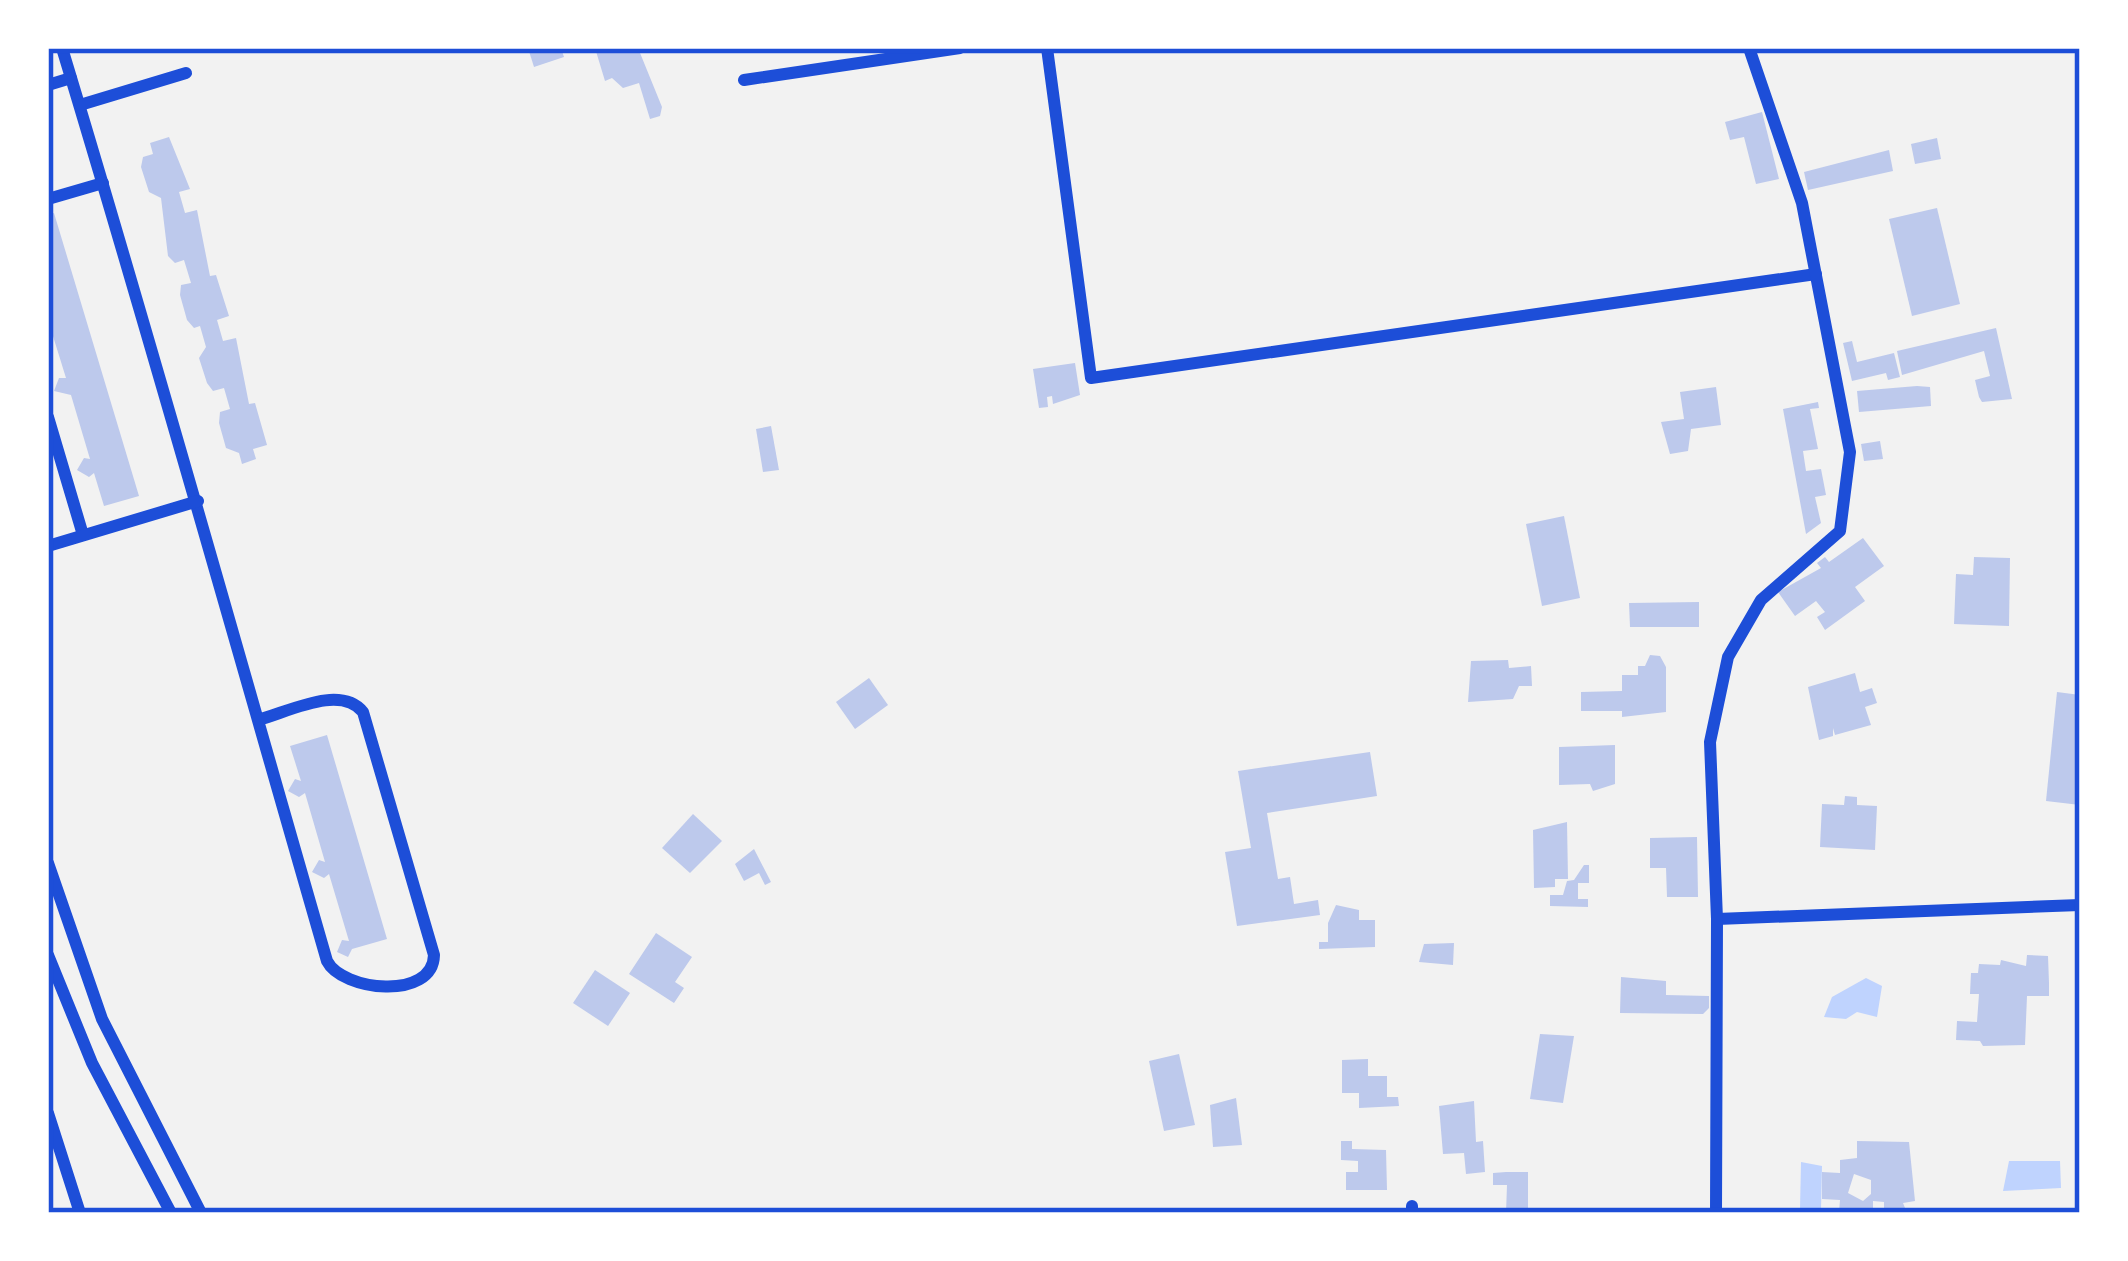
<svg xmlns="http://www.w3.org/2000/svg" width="2128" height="1261" font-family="Commissioner,sans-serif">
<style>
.water{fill:#bfd3fe}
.building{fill:#bdc9ec;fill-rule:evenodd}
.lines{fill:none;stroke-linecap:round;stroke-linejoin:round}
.minor{stroke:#1d4ed8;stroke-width:12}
.neatline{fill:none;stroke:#1d4ed8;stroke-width:4.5}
</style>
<rect width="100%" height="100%" fill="#f2f2f2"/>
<g class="water">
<path d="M1866 978 1882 986 1877 1017 1857 1012 1846 1019 1824 1017 1832 997Z"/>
<path d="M2009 1161H2060L2061 1188 2003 1191Z"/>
<path d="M1801 1162 1822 1166 1821 1209H1800Z"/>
</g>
<g class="building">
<path d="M528 48H561L564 57 534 67Z"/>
<path d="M595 48H638L662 107 660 116 650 119 639 83 623 88 612 78 605 81Z"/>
<path d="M1762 112 1779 179 1756 184 1744 137 1730 140 1725 122Z"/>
<path d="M169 137 190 189 179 192 185 213 197 210 210 276 216 275 229 316 217 320 223 341 236 338 249 404 255 403 267 445 253 449 256 459 242 464 239 453 226 448 219 423 220 412 230 409 224 388 213 391 207 383 199 358 206 347 200 326 194 328 187 320 180 295 181 285 191 283 184 260 175 263 168 256 161 198 149 192 141 167 143 157 153 154 150 143Z"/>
<path d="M1937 138 1941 159 1915 164 1911 144Z"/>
<path d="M1889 150 1893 171 1808 190 1804 172Z"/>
<path d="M1937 208 1960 304 1912 316 1889 219Z"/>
<path d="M54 213 139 496 104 506 94 473 89 477 77 470 84 458 90 459 71 395 54 391 59 378H66L48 320V215Z"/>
<path d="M1996 328 2012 399 1982 402 1979 397 1975 380 1990 376 1984 351 1902 375 1897 351Z"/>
<path d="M1852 341 1857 362 1894 353 1900 377 1888 380 1886 373 1852 381 1843 343Z"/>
<path d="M1075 363 1080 395 1053 404 1052 396 1047 397 1048 407 1039 408 1033 369Z"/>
<path d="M1917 386 1930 387 1931 406 1859 412 1857 391Z"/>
<path d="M1716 387 1721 425 1691 429 1688 451 1670 454 1661 422 1684 419 1680 392Z"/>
<path d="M1818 402 1819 408 1810 409 1818 449 1803 451 1806 471 1821 469 1826 495 1815 497 1821 523 1806 534 1783 409Z"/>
<path d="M771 426 779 470 763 472 756 429Z"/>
<path d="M1880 441 1883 459 1864 461 1861 444Z"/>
<path d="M1564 516 1580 598 1542 606 1526 524Z"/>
<path d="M1863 538 1884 566 1855 587 1865 601 1825 630 1817 617 1825 612 1816 601 1795 616 1778 592 1821 568 1817 563 1825 557 1829 562Z"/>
<path d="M1974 557 2010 558 2009 626 1954 624 1956 574 1973 575Z"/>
<path d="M1699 602V627H1630L1629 603Z"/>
<path d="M1650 655 1660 656 1666 667V712L1622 717V711H1581V692L1622 691V675H1638V666H1645Z"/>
<path d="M1508 660 1509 668 1531 666 1532 686H1519L1513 699 1468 702 1471 661Z"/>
<path d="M1855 673 1860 692 1872 688 1877 703 1865 707 1871 725 1835 735 1833 728V736L1819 740 1808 687Z"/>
<path d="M869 678 888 705 855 729 836 702Z"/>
<path d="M2057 692 2080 695V805L2046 801Z"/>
<path d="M327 735 387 939 352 949 348 957 337 952 342 940 349 941 329 874 324 878 312 872 319 860 325 862 305 793 299 797 288 791 295 779 301 781 290 746Z"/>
<path d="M1615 745V784L1593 791 1590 784 1559 785V747Z"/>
<path d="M1370 752 1377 796 1267 813 1278 879 1290 877 1294 904 1318 900 1320 915 1237 926 1225 852 1251 848 1238 771Z"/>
<path d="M1845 796 1857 797V805L1877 806 1875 850 1820 847 1822 804 1844 805Z"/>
<path d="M693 814 722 841 690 873 662 848Z"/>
<path d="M1567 822 1568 879H1555V887L1534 888 1533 830Z"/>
<path d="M1697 837 1698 897H1667L1666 868H1650V838Z"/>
<path d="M754 849 771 882 765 885 759 873 744 881 735 864Z"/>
<path d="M1584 865H1589V883H1578V899H1588V907L1550 906V895H1563L1567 881 1574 880Z"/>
<path d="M1336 905 1359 910V920H1375V947L1319 949V942H1328V923Z"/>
<path d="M656 933 692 957 675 982 684 988 674 1003 629 974Z"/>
<path d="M1454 943 1453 965 1419 962 1424 944Z"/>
<path d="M2027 955 2048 956 2049 983V996H2027L2025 1045 1983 1046 1980 1041 1956 1040 1957 1021 1977 1022 1979 994H1970L1971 973H1978L1979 964 2000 965 2001 960 2026 966Z"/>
<path d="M595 970 630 993 608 1026 573 1003Z"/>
<path d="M1621 977 1666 981V995L1709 996V1008L1703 1014 1620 1013Z"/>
<path d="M1540 1034 1574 1036 1563 1103 1530 1099Z"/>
<path d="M1179 1054 1195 1125 1164 1131 1149 1061Z"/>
<path d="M1368 1059V1076H1387V1097H1398L1399 1106 1359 1108V1093H1342V1060Z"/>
<path d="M1236 1098 1242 1145 1213 1147 1210 1105Z"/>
<path d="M1474 1101 1476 1142 1483 1141 1485 1172 1466 1174 1464 1153 1443 1154 1439 1106Z"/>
<path d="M1341 1141H1352V1149L1386 1150 1387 1190H1346V1172H1358V1161L1341 1160Z"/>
<path d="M1857 1141 1909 1142 1915 1201 1903 1203 1907 1213H1884V1202L1873 1201V1213H1839L1840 1200 1822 1199V1172L1840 1173V1160L1857 1158ZM1854 1174 1871 1180V1194L1863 1201 1848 1193Z"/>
<path d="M1506 1172H1528V1213H1506L1507 1185H1493V1173Z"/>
</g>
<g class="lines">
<g class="minor">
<path d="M62 48C154 351 239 656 327 961 342 991 433 1001 434 955L363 712C340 684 288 712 258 720"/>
<path d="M1047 48 1091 378 1816 274"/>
<path d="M744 80 960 48"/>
<path d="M48 85 71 78"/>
<path d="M80 105 186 73"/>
<path d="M48 199 103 183"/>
<path d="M48 417 83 535"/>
<path d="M48 546 198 501"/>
<path d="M48 863 102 1019 201 1213"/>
<path d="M1717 919 2080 905"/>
<path d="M48 955 92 1063 171 1213"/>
<path d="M48 1113 80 1213"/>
<path d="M1412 1206V1213"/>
<path d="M1716 1213 1717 919 1710 742 1728 657 1761 600 1840 531 1850 452 1802 203 1749 48"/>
</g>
</g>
<rect width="2128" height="1261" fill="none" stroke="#ffffff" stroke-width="102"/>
<rect x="51" y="51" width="2026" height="1159" class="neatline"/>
</svg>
